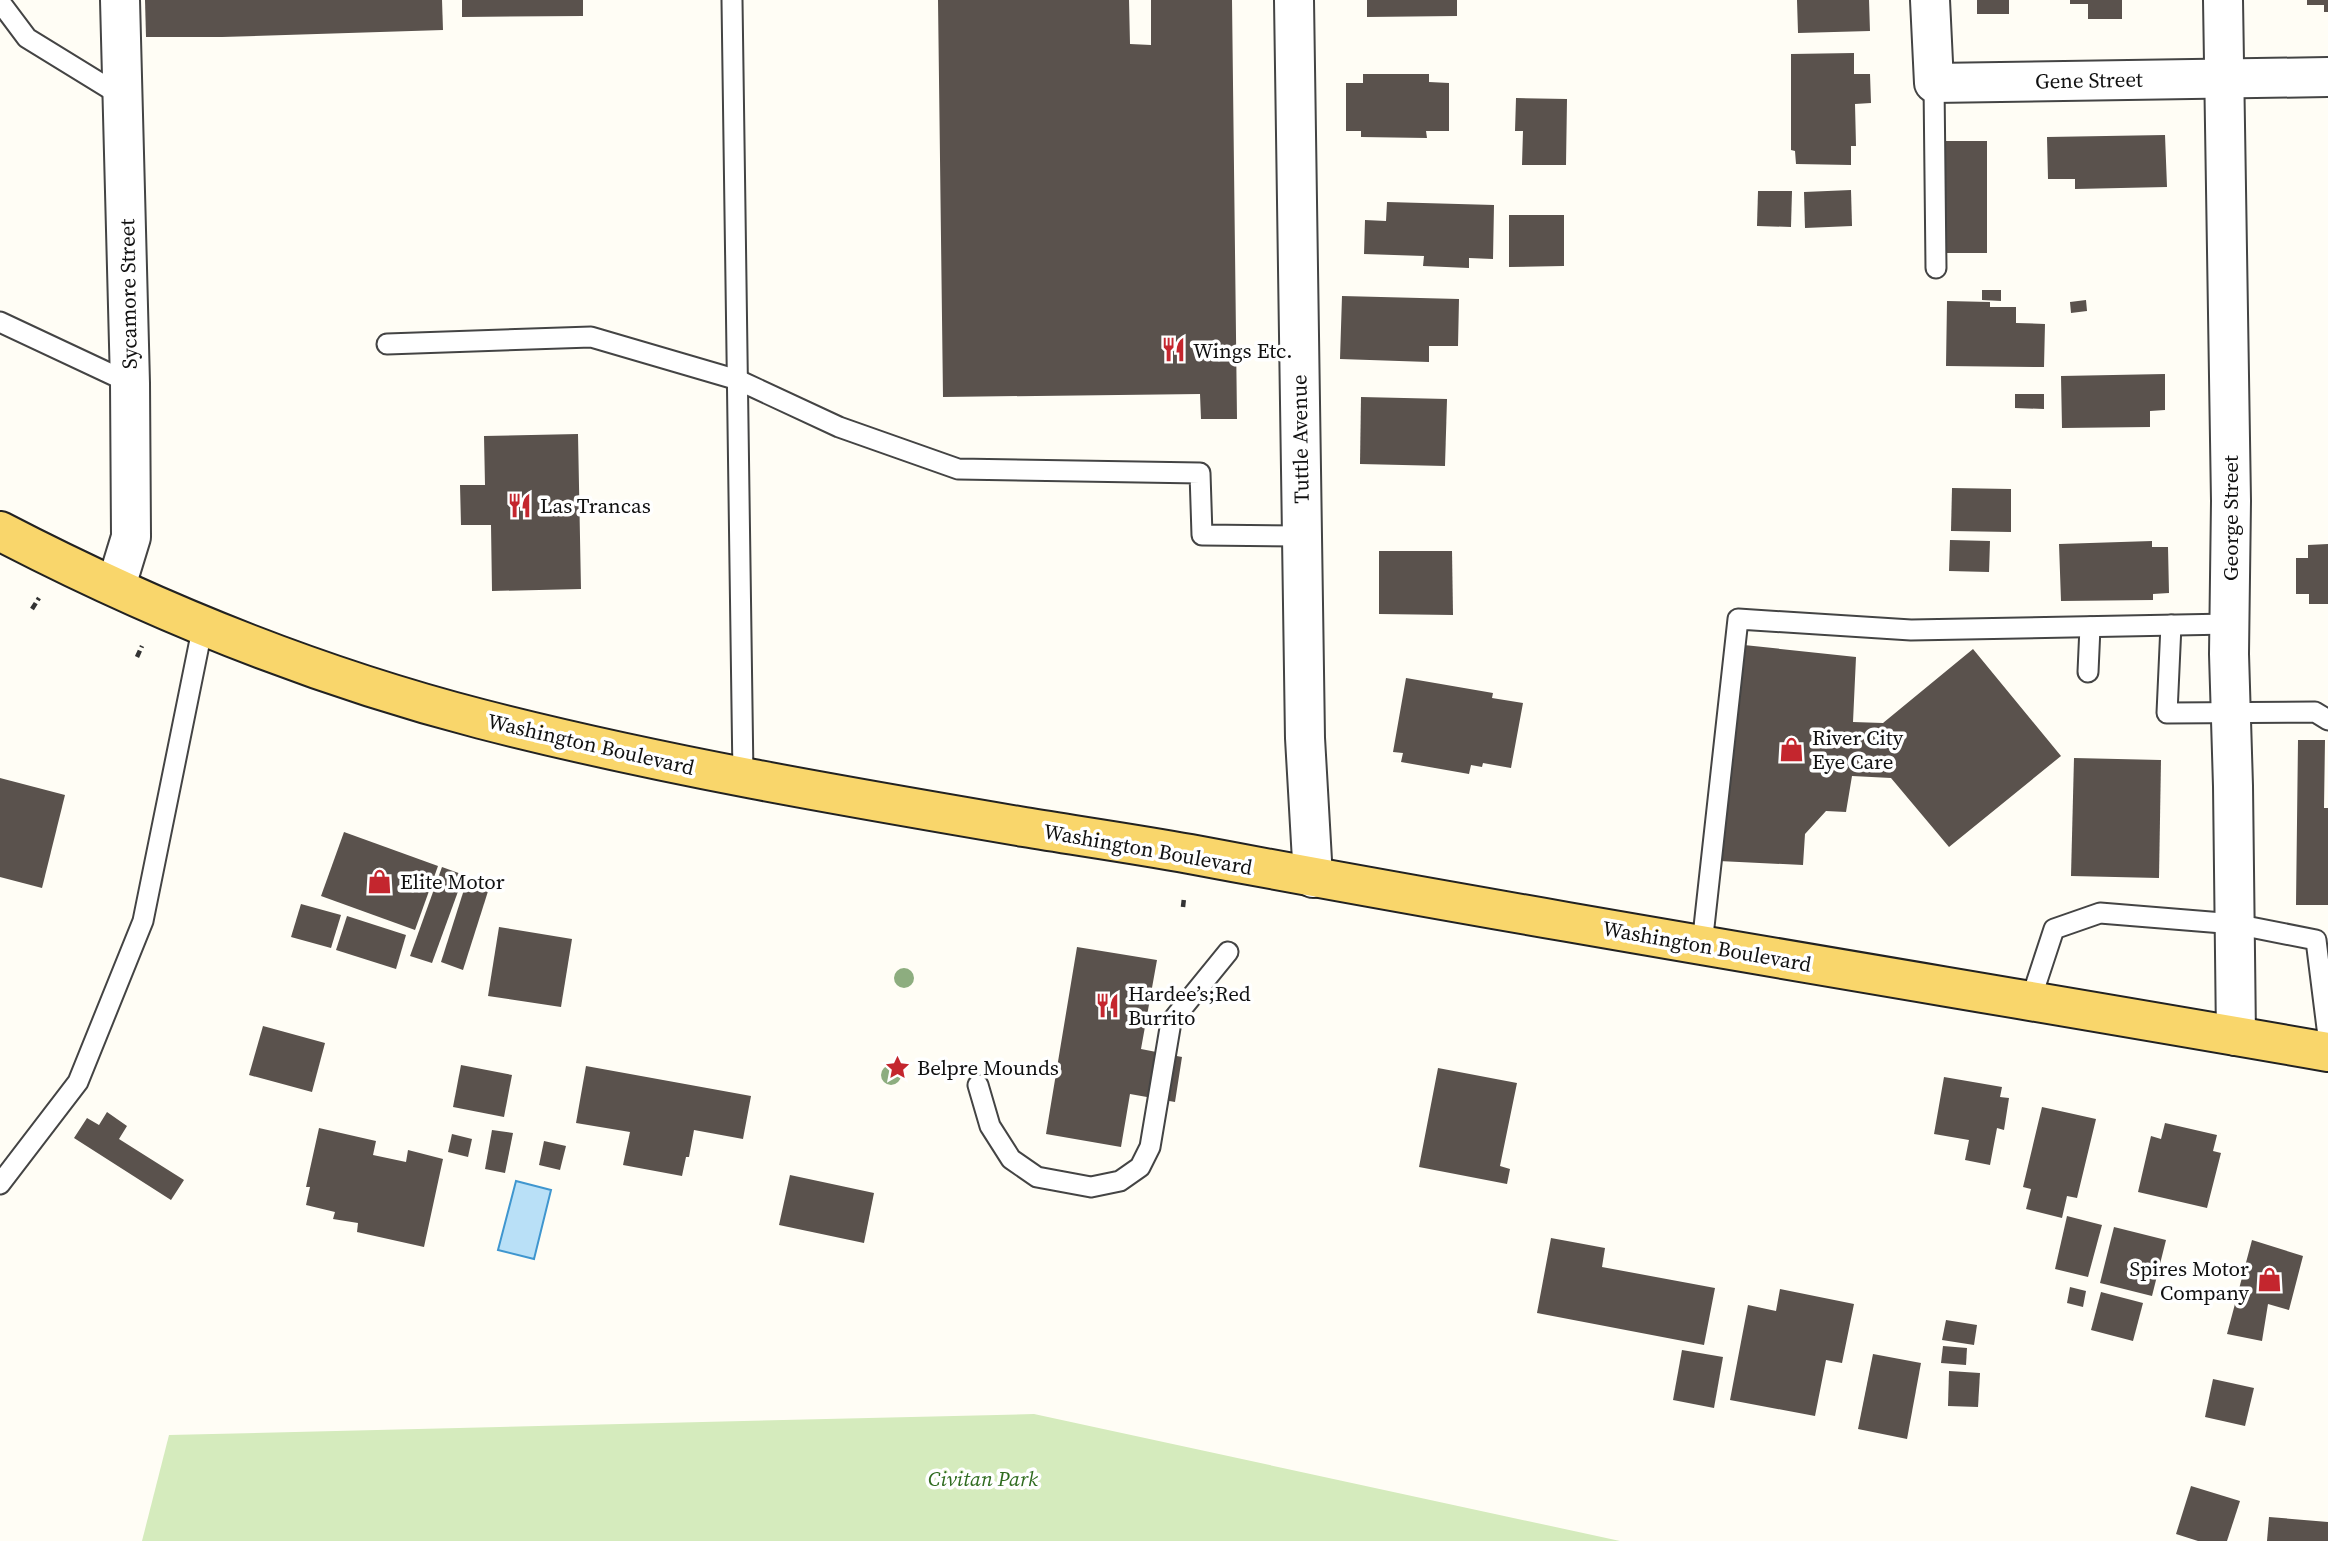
<svg xmlns="http://www.w3.org/2000/svg" width="2328" height="1541" font-family="'Source Serif 4',serif">
<style>
.green{fill:#d5ebbd}
.water{fill:#b9e0f7;stroke:#3f96cf;stroke-width:2}
.building{fill:#5a524d}
.lines{fill:none;stroke-linecap:round;stroke-linejoin:round}
.service-casing{stroke:#444;stroke-width:23}
.minor-casing{stroke:#444;stroke-width:42}
.primary-casing{stroke:#222;stroke-width:42}
.path{stroke:#333;stroke-width:4.5;stroke-dasharray:7 3.5;stroke-linecap:butt}
.service{stroke:#fff;stroke-width:19}
.minor{stroke:#fff;stroke-width:38}
.primary{stroke:#f9d66b;stroke-width:38}
.tree{fill:#8dad7f}
.labels{text-anchor:middle;dominant-baseline:central;stroke-width:7;stroke-linejoin:round;paint-order:stroke}
.street-label{font-size:21px;fill:#111;stroke:#fff}
.poi-label{font-size:21px;fill:#111;stroke:#fff;text-anchor:start}
.park-label{font-size:21px;font-style:italic;fill:#2f6b1f;stroke:#fff}
</style>
<rect width="100%" height="100%" fill="#fffdf5"/>
<path class="green" d="M1034 1414 1620 1541H142L169 1435Z"/>
<path class="water" d="M516 1181 551 1190 534 1259 498 1250Z"/>
<g class="building">
<path d="M145 0H442L443 30 222 37H146Z"/>
<path d="M462 0H583V16L462 17Z"/>
<path d="M938 0H1129L1130 44 1151 45V0H1232L1237 419H1201L1200 394 943 397Z"/>
<path d="M1367 0H1457V16L1367 17Z"/>
<path d="M1797 0H1869L1870 31 1798 33Z"/>
<rect x="1977" y="0" width="32" height="14"/>
<path d="M2070 0H2122V19H2088V4H2070Z"/>
<path d="M2307 0H2328V12H2324V5H2307Z"/>
<path d="M1854 53V74H1870L1871 103 1855 104 1856 146H1851V165L1796 164 1795 151 1791 150V54Z"/>
<path d="M1363 74H1429V82L1449 83V131H1426L1427 138 1361 137V131H1346V83H1363Z"/>
<path d="M1516 98 1567 99 1566 165H1522L1523 131H1515Z"/>
<path d="M2165 135 2167 187 2075 189V179H2048L2047 137Z"/>
<path d="M1943 141H1987V253H1944Z"/>
<path d="M1851 190 1852 226 1805 228 1804 192Z"/>
<path d="M1758 191H1792L1791 227 1757 226Z"/>
<path d="M1387 202 1494 205 1493 259 1469 258V268L1423 266 1424 256 1364 254 1365 220 1386 221Z"/>
<path d="M1509 215H1564V266L1509 267Z"/>
<path d="M1982 290H2001V301L1982 300Z"/>
<path d="M1342 296 1459 299 1458 346H1429V362L1340 359Z"/>
<path d="M2086 300 2087 311 2071 313 2070 302Z"/>
<path d="M1947 301 1990 302V307H2016V323L2045 324 2044 367 1946 366Z"/>
<path d="M2165 374V410L2150 411V427L2062 428 2061 376Z"/>
<path d="M2015 394H2044V409L2015 408Z"/>
<path d="M1361 397 1447 399 1445 466 1360 464Z"/>
<path d="M578 434 581 589 492 591 491 525H461L460 485H485L484 436Z"/>
<path d="M1952 488 2011 489V532L1951 531Z"/>
<path d="M1950 540 1990 541 1989 572 1949 571Z"/>
<path d="M2152 541V547H2168L2169 593 2153 594V600L2061 601 2059 544Z"/>
<path d="M2328 544V604H2309V594H2296V558H2308V545Z"/>
<path d="M1379 551H1452L1453 615 1379 614Z"/>
<path d="M1744 645 1856 657 1853 722 1883 723 1973 649 2061 756 1949 847 1891 778 1852 776 1846 812 1826 811 1805 834 1803 865 1719 861Z"/>
<path d="M1406 678 1493 693 1492 698 1523 703 1511 768 1483 763 1482 767 1471 765 1469 774 1401 762 1403 753 1393 752Z"/>
<path d="M2298 740H2325L2324 808H2328V905H2296Z"/>
<path d="M2074 758 2161 760 2159 878 2071 876Z"/>
<path d="M0 778 65 795 42 888 0 877Z"/>
<path d="M344 832 438 866 415 930 321 896Z"/>
<path d="M442 867 464 875 432 963 410 956Z"/>
<path d="M468 877 490 885 463 970 441 962Z"/>
<path d="M301 904 341 915 331 948 291 937Z"/>
<path d="M347 916 406 935 396 969 336 950Z"/>
<path d="M499 927 572 939 561 1007 488 996Z"/>
<path d="M1077 947 1157 960 1141 1049 1182 1057 1175 1102 1130 1094 1121 1147 1046 1134Z"/>
<path d="M263 1026 325 1043 312 1092 249 1075Z"/>
<path d="M461 1065 512 1075 504 1117 453 1107Z"/>
<path d="M586 1066 751 1096 743 1139 694 1130 689 1157H686L682 1176 623 1165 630 1132 576 1123Z"/>
<path d="M1438 1068 1517 1083 1500 1166 1510 1169 1507 1184 1419 1167Z"/>
<path d="M1944 1077 2002 1087 2000 1097 2009 1098 2004 1130 1997 1128 1990 1165 1965 1160 1969 1140 1934 1134Z"/>
<path d="M2042 1107 2096 1119 2077 1198 2067 1196 2062 1218 2026 1209 2031 1189 2023 1187Z"/>
<path d="M107 1112 127 1126 119 1139 184 1180 171 1200 74 1138 87 1118 99 1125Z"/>
<path d="M2165 1123 2217 1135 2213 1151 2221 1153 2207 1208 2138 1192 2151 1136 2161 1139Z"/>
<path d="M319 1128 376 1141 373 1155 406 1162 408 1150 443 1159 424 1247 357 1232 358 1223 333 1219 335 1212 306 1205 310 1187H306Z"/>
<path d="M492 1130 513 1133 505 1173 485 1169Z"/>
<path d="M452 1134 472 1139 468 1157 448 1152Z"/>
<path d="M544 1141 566 1146 560 1170 539 1165Z"/>
<path d="M790 1175 874 1193 864 1243 779 1225Z"/>
<path d="M2067 1216 2102 1225 2088 1277 2055 1269Z"/>
<path d="M2114 1227 2166 1240 2152 1296 2100 1283Z"/>
<path d="M1551 1238 1605 1248 1602 1267 1715 1288 1704 1345 1537 1313Z"/>
<path d="M2252 1240 2303 1256 2289 1310 2268 1304 2262 1341 2227 1334Z"/>
<path d="M2070 1287 2086 1291 2083 1307 2067 1303Z"/>
<path d="M1780 1289 1854 1304 1842 1363 1826 1360 1815 1416 1730 1400 1748 1305 1776 1311Z"/>
<path d="M2101 1292 2143 1303 2133 1341 2091 1330Z"/>
<path d="M1946 1320 1977 1325 1974 1345 1942 1340Z"/>
<path d="M1943 1346 1967 1348 1966 1365 1941 1363Z"/>
<path d="M1682 1350 1723 1357 1714 1408 1673 1400Z"/>
<path d="M1873 1354 1921 1363 1907 1439 1858 1429Z"/>
<path d="M1949 1371 1980 1373 1978 1407 1948 1406Z"/>
<path d="M2213 1379 2254 1388 2245 1426 2205 1417Z"/>
<path d="M2191 1486 2240 1501 2227 1541H2198L2176 1534Z"/>
<path d="M2269 1517 2328 1522V1541H2267Z"/>
</g>
<g class="lines">
<defs>
<g id="service">
<path d="M732 0 743 777"/>
<path d="M0 2 27 38 123 97"/>
<path d="M1934 83 1936 268"/>
<path d="M0 322 130 383"/>
<path d="M387 344 591 337 738 380 839 427 958 469 1200 473 1202 535 1301 536"/>
<path d="M2171 625 2167 713 2315 712 2328 720"/>
<path d="M2088 672 2090 627"/>
<path d="M1702 945 1738 619 1911 630 2229 624"/>
<path d="M2030 1002 2054 929 2100 913 2235 924 2316 940 2328 1036"/>
<path d="M978 1085 990 1126 1011 1159 1037 1177 1091 1187 1120 1181 1140 1167 1150 1147 1171 1022 1228 952"/>
<path d="M0 1184 78 1082 143 921 203 625"/>
</g>
<g id="minor">
<path d="M1294 0 1305 738 1313 878"/>
<path d="M1930 0 1934 83 2328 77"/>
<path d="M2223 0 2231 501 2229 654 2233 786 2236 1036"/>
<path d="M116 586 131 537 130 383 120 0"/>
</g>
<path id="primary" d="M0 531C152 610 315 676 481 719 660 765 842 796 1024 827 1079 836 1135 844 1190 854 1568 925 1949 986 2328 1052"/>
</defs>
<use href="#service" class="service-casing"/>
<use href="#minor" class="minor-casing"/>
<use href="#primary" class="primary-casing"/>
<g class="path">
<path d="M32 609 39 598"/>
<path d="M137 657 142 646"/>
<path d="M1183 907 1184 898"/>
</g>
<use href="#service" class="service"/>
<use href="#minor" class="minor"/>
<use href="#primary" class="primary"/>
</g>
<g class="tree">
<circle cx="904" cy="978" r="10"/>
<circle cx="891" cy="1075" r="10"/>
</g>
<defs>
<symbol id="restaurant-bare" viewBox="-9 -9 18 18"><path d="M-5-6h1v4h1v-4h1v4h1v-4h1v5L-1.5 .5V6h-2V.5L-5-1ZM5-6V6H3V1.5H1.5Q1.5-4 5-6Z" fill="#c4262e" stroke="#fff" stroke-width="2.5" paint-order="stroke"/></symbol>
<symbol id="shop-bare" viewBox="-9 -9 18 18"><path d="M-5-2.5h2.3a2.7 3.5 0 0 1 5.4 0H5L5.5 6h-11ZM-1.5-2.5h3a1.5 2.3 0 0 0-3 0Z" fill="#c4262e" stroke="#fff" stroke-width="2.5" paint-order="stroke"/></symbol>
<symbol id="sight-bare" viewBox="-9 -9 18 18"><path d="M0-6L1.8-2.2L6-1.7L2.9 1.2L3.7 5.4L0 3.3L-3.7 5.4L-2.9 1.2L-6-1.7L-1.8-2.2Z" fill="#c4262e" stroke="#fff" stroke-width="2.5" paint-order="stroke"/></symbol>
</defs>
<g fill-rule="evenodd">
<use href="#restaurant-bare" x="1156" y="332" width="35" height="35"/>
<use href="#restaurant-bare" x="502" y="488" width="35" height="35"/>
<use href="#shop-bare" x="1774" y="732" width="35" height="35"/>
<use href="#shop-bare" x="362" y="864" width="35" height="35"/>
<use href="#restaurant-bare" x="1090" y="988" width="35" height="35"/>
<use href="#sight-bare" x="880" y="1050" width="35" height="35"/>
<use href="#shop-bare" x="2252" y="1262" width="35" height="35"/>
</g>
<g class="labels">
<g class="street-label">
<text transform="translate(2089 80) rotate(-1)">Gene Street</text>
<text transform="translate(128 294) rotate(-91)">Sycamore Street</text>
<text transform="translate(1300 439) rotate(-91)">Tuttle Avenue</text>
<text transform="translate(2230 518) rotate(-90)">George Street</text>
<text transform="translate(591 744) rotate(13)">Washington Boulevard</text>
<text transform="translate(1148 849) rotate(10)">Washington Boulevard</text>
<text transform="translate(1707 946) rotate(10)">Washington Boulevard</text>
</g>
<g class="poi-label">
<text x="1193" y="350">Wings Etc.</text>
<text x="540" y="505">Las Trancas</text>
<text x="1812" y="737">River City<tspan x="1812" dy="24">Eye Care</tspan></text>
<text x="400" y="881">Elite Motor</text>
<text x="1128" y="993">Hardee’s;Red<tspan x="1128" dy="24">Burrito</tspan></text>
<text x="917" y="1067">Belpre Mounds</text>
<text x="2249" y="1268" text-anchor="end">Spires Motor<tspan x="2249" dy="24">Company</tspan></text>
</g>
<g class="park-label">
<text x="983" y="1478">Civitan Park</text>
</g>
</g>
</svg>
